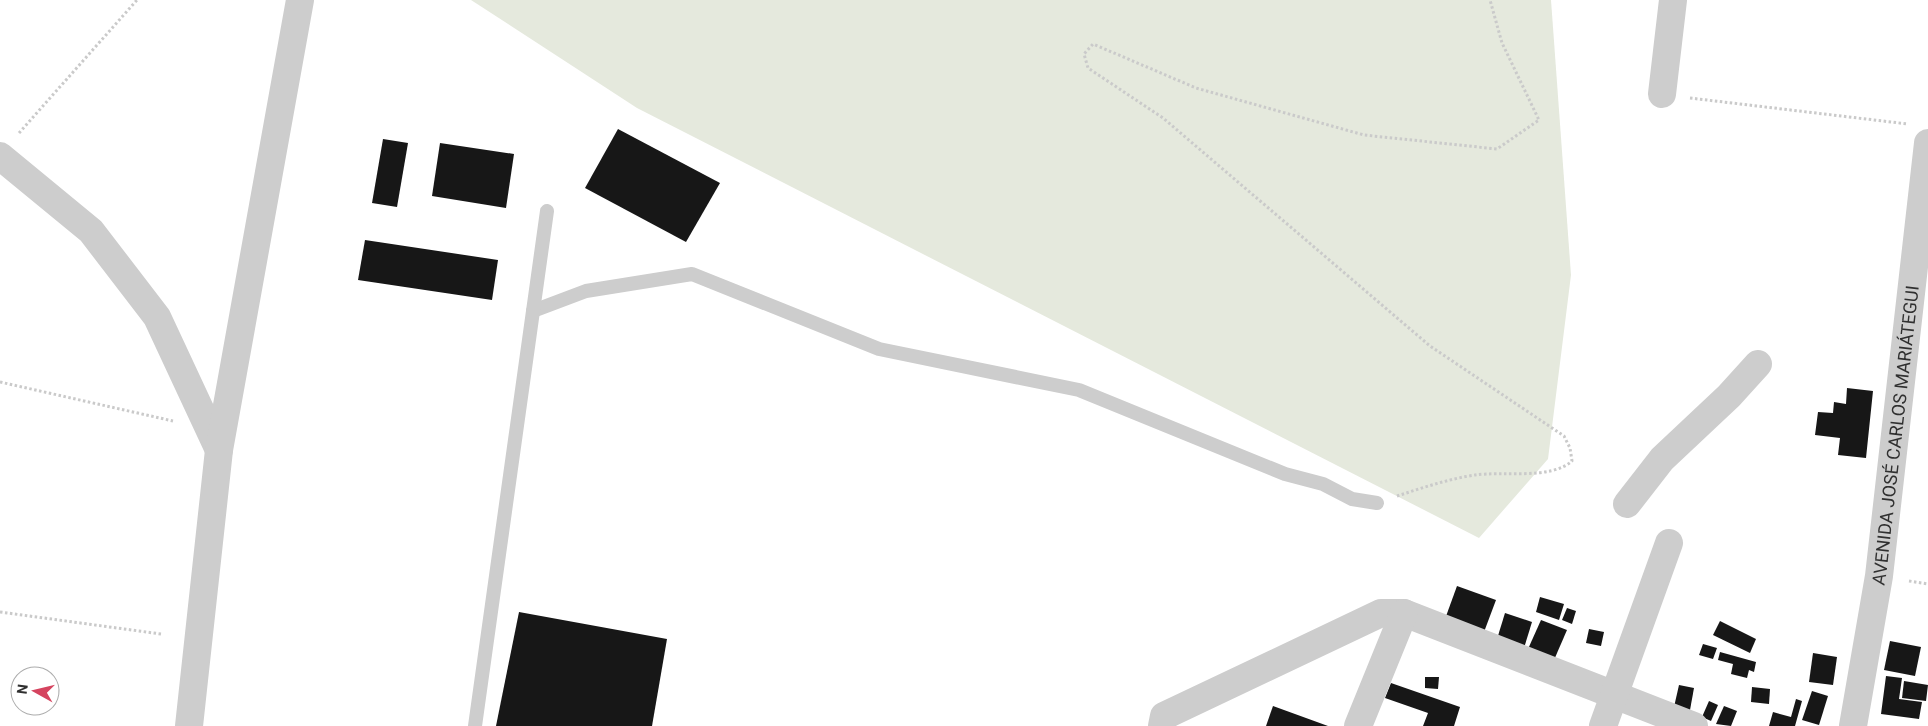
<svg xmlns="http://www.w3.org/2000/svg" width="1928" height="726" font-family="Roboto,sans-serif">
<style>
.green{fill:#e5e9dd}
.building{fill:#171717}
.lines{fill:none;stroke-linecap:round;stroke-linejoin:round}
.path{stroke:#cacaca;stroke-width:3;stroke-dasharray:2.5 2.5;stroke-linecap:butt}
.lane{stroke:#cdcdcd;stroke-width:14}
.street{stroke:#cdcdcd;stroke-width:28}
.labels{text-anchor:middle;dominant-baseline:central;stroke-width:5;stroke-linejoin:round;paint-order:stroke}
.street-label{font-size:18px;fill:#303030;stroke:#fff}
</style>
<rect width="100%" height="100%" fill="#fff"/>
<path class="green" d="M471 0H1551L1571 275 1548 459 1479 538 637 108Z"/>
<g class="building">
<path d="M618 129 720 183 686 242 585 188Z"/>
<path d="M383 139 408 143 397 207 372 203Z"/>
<path d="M440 143 514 154 506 208 432 196Z"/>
<path d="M365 240 498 260 492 300 358 280Z"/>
<path d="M1847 388 1873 391 1866 458 1838 455 1840 438 1815 435 1818 412 1833 413 1834 402 1846 404Z"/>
<path d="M1457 586 1496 600 1484 632 1445 619Z"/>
<path d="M1540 597 1564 604 1559 620 1536 612Z"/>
<path d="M1567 608 1576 611 1572 624 1562 620Z"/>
<path d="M519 612 667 639 652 726H496Z"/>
<path d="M1505 613 1532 622 1524 648 1497 639Z"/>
<path d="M1541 620 1567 630 1554 660 1528 649Z"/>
<path d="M1720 621 1756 639 1750 653 1713 635Z"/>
<path d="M1589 629 1604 632 1601 646 1586 643Z"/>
<path d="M1890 641 1921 647 1915 676 1884 670Z"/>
<path d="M1703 644 1717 648 1713 659 1699 655Z"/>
<path d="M1720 652 1756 662 1754 672 1749 670 1747 678 1731 674 1733 664 1718 660Z"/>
<path d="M1813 653 1837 657 1833 685 1809 682Z"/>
<path d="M1886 676 1902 678 1899 699 1922 702 1919 719 1881 714Z"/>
<path d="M1425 677H1439L1438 689 1425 688Z"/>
<path d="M1904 681 1928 685 1926 701 1902 698Z"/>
<path d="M1391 683 1460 707 1454 726H1423L1428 713 1385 698Z"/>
<path d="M1679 685 1694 688 1690 710 1674 707Z"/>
<path d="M1752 687 1770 689 1769 704 1751 702Z"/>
<path d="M1812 691 1828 696 1819 725 1802 720Z"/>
<path d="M1796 699 1802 701 1795 726H1769L1773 712 1791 717Z"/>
<path d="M1709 701 1718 705 1711 721 1702 717Z"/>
<path d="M1273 706 1328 726H1266Z"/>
<path d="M1724 706 1737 711 1731 726 1716 724Z"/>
</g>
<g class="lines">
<g class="path">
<path d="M1690 98 1908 124"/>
<path d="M19 133 137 0"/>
<path d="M0 382 173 421"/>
<path d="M1397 496C1422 488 1448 479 1475 475 1502 471 1551 480 1572 461L1570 448 1564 436 1430 346 1163 118 1088 68 1084 54 1093 44 1196 88 1364 135 1497 149 1539 120 1502 43 1490 0"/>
<path d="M1909 581 1928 584"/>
<path d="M0 612 161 634"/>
</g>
<g class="lane">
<path d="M533 311 586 291 692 274 879 349 1079 390 1285 474 1323 484 1352 499 1377 503"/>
<path d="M475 726 547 211"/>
</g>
<g class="street">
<path d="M1662 94 1673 0"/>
<path d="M0 156 91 231 157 317 219 450"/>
<path d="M1627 504 1662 459 1729 396 1758 364"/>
<path d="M189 726 219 450 300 0"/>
<path d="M1162 726 1164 716 1381 613H1404L1694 726"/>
<path d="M1358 726 1404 613"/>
<path d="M1603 726 1669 543"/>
<path id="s1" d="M1853 726 1879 576 1928 143"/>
</g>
</g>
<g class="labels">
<g class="street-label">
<text stroke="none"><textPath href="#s1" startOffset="294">AVENIDA JOSÉ CARLOS MARIÁTEGUI</textPath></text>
</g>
</g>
<g transform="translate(35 691) rotate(278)"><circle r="24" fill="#ffffff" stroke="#acacac"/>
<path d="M0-4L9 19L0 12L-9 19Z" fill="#d5445f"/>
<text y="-8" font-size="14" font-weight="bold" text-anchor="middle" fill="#303030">N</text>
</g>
</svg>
